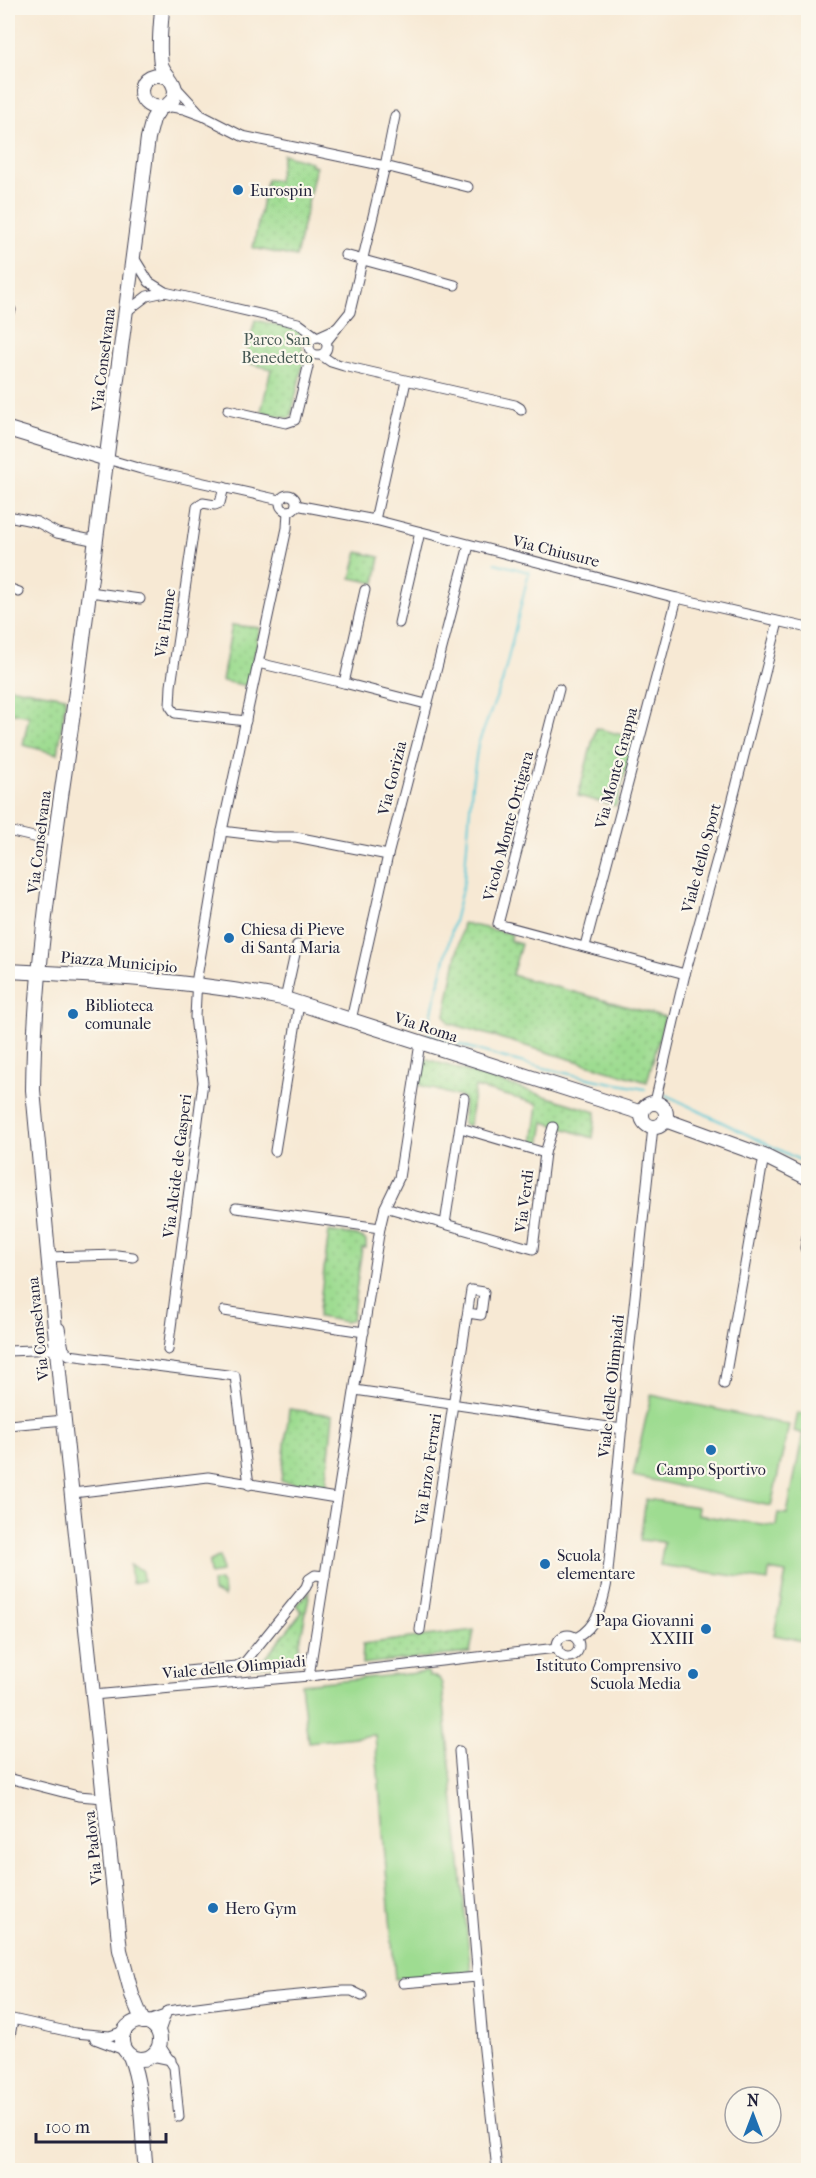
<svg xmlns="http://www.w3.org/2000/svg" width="816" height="2178" font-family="'IM FELL French Canon',serif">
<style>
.grass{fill:#9edc91;stroke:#607f66;stroke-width:1.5}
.park{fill:url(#park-dots);stroke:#607f66;stroke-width:1.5}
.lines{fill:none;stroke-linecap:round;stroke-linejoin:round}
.stream{stroke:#5ec9d8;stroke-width:2}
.street-casing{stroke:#424052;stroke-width:11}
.secondary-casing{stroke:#424052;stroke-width:16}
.street{stroke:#fff;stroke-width:9}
.secondary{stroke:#fff;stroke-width:14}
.poi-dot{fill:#1f6fb2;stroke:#fbf7ec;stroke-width:2}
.labels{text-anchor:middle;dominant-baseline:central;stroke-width:4.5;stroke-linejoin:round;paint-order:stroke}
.poi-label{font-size:16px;fill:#22223b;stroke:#fbf7ec;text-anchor:start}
.park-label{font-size:16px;fill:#475a55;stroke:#fbf7ec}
.street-label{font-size:16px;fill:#22223b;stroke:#fbf7ec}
</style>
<defs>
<pattern id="park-dots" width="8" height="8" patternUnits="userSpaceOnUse" patternTransform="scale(1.5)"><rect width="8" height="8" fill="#9edc91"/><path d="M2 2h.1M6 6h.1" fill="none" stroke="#88bc7e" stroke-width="1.8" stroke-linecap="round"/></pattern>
</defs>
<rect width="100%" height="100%" fill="#fbf7ec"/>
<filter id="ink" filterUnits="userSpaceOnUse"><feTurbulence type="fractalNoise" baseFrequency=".0167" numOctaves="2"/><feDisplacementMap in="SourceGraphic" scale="12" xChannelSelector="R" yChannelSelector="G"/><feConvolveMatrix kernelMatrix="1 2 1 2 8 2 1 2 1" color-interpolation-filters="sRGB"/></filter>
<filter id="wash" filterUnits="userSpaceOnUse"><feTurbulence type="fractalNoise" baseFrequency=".008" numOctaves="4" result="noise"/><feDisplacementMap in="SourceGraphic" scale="24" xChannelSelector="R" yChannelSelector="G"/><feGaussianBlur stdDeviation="1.35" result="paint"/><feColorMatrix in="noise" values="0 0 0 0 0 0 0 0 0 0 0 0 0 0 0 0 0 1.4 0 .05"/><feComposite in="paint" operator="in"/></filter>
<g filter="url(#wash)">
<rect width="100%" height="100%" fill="#f7e9d4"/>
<g class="grass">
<path d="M651 1395 789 1425 771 1506 633 1476Z"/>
<path d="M798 1413 808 1415V1642L774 1635 786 1573 769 1570 768 1581 660 1565 664 1542 640 1540 646 1499 698 1507 697 1515 776 1526 778 1513 787 1514 803 1434 794 1431Z"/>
<path d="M220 1556 222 1572 210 1574 209 1562Z"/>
<path d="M130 1565 142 1570 143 1581 132 1583Z"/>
<path d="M220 1581V1583L223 1584 224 1597 213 1592 212 1582Z"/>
<path d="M428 1672 429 1676 439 1678 442 1684 471 1972 395 1979 375 1735 308 1742 301 1684Z"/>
</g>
<g class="park">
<path d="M283 154 311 162V165L316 166 296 257 253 248 267 179 278 181Z"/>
<path d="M255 320 298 330 303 337 302 347 304 359 291 417 288 418 261 412 271 369 244 362Z"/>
<path d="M358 552 380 557 375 583 351 578Z"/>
<path d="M232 625 260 628 248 686 222 681Z"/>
<path d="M8 687 66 697 58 754 23 745 29 716 8 712Z"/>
<path d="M596 728 634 738 616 806 578 796Z"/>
<path d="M463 923 512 934 510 941 521 944 512 975 665 1017 647 1082 449 1023 445 1015Z"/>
<path d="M427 1059 596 1112 593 1138 544 1122 540 1146 533 1144 538 1104 475 1087 469 1126 463 1124 464 1098 419 1085 423 1060Z"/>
<path d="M329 1231 362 1237 366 1241V1248H362L352 1319 346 1322 318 1317Z"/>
<path d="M289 1409 333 1415 326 1488 281 1481Z"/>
<path d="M310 1591 296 1663 249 1668 258 1657 263 1661 302 1612 296 1605Z"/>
<path d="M474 1630 470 1653 362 1664 363 1644Z"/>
</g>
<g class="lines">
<g class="stream">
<path d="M495 563 529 572 502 683 478 744 472 784 464 881 428 1028 429 1034C498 1059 572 1076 645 1089"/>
<path d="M666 1095 808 1164"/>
</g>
</g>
</g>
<g filter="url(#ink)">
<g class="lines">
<defs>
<g id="street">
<path d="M174 85 199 112"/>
<path d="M165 106 184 109 203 116 242 136 385 166 350 312 337 328"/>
<path d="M395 116 385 166 468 187"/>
<path d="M345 255 455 285"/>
<path d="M133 256 149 282 165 292 298 323 317 337 337 328 326 342"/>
<path d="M8 310H11"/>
<path d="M126 312 147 296 165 292"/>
<circle cx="318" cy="346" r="9"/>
<path d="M321 355 331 362 344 366 515 405 520 408 521 410"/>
<path d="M228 410 286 423 295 420 308 367"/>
<path d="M107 459 141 469 280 500"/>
<path d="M224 487 220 503 215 505 203 503 197 507 171 686 170 706 175 713 246 721"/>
<circle cx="288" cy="503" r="8"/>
<path d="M296 505 375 520 677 598 808 628"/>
<path d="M8 516 37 522 57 533 97 541"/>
<path d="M375 520 406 381"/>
<path d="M8 588 19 592"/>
<path d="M90 592 140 599"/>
<path d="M399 623 420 532"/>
<path d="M258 663 344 683 426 704"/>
<path d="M344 683 365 590"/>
<path d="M559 689 498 924 685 974"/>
<path d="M8 831 55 842"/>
<path d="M222 831 272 837H296L388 855"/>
<path d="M585 946 677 598"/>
<path d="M285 999 297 945"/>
<path d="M351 1020 388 855 469 545"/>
<path d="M655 1102 685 974 724 834 778 622"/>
<path d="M275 1151 299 1004"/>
<path d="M545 1153 553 1127"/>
<path d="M385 1207 533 1249 545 1153 461 1128"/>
<path d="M236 1208 380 1228"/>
<path d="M445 1224 464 1098"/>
<path d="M805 1248 808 1231"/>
<path d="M48 1257 117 1255 133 1257"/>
<path d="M224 1311 364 1332"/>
<path d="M60 1328 64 1349 69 1355 235 1376 249 1485"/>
<path d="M168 1350 203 1082 195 1017 197 977 222 831 287 528 288 511"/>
<path d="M8 1351 57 1349"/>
<path d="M724 1384 764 1156"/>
<path d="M355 1390 622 1429"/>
<path d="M8 1425 65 1420"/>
<path d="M73 1493 208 1477 336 1498"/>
<path d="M420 1630 453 1404C460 1366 465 1328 471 1290L484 1292 481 1315 468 1313"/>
<circle cx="568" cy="1646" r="11"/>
<path d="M576 1638C597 1627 603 1604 607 1582L627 1372 653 1127"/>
<path d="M187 1671 236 1666 245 1662 306 1587 309 1579 315 1575 325 1576"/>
<path d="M309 1676 380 1228 385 1207 399 1178 420 1043"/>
<path d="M93 1695 309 1676 557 1648"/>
<path d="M459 1751 483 2041 497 2170"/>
<path d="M8 1778 78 1796 104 1798"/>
<path d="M403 1983 478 1977"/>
<path d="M8 2018 75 2033 110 2036 124 2031"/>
<path d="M145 2022 165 2015"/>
<path d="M159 2034 167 2011 266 1998 343 1991H352L362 1996"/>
<path d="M95 2039 124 2050"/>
<path d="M159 2044 174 2067 179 2117"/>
<path d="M8 2046 13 2020"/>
<path d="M152 2056 171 2060"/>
</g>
<g id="secondary">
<path d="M162 8C161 26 158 46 161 64 164 75 176 81 175 93 172 114 140 111 141 90 142 77 154 73 165 76"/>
<path d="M8 429 107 459"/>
<path d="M8 971C99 975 192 981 282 998L642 1113"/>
<circle cx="654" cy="1115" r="12"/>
<path d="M665 1120 764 1156 808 1178"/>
<circle cx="141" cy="2040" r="19"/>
<path d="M143 2022 132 1995 120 1950 60 1383 33 1090C34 958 58 823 76 692 101 508 125 323 148 138L153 119 160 108"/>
<path d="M130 2056C144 2092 141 2132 146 2170"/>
</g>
</defs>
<use href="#street" class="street-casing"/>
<use href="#secondary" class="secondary-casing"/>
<use href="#street" class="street"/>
<use href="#secondary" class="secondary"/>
</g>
</g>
<g class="poi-dot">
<circle cx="238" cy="190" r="6"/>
<circle cx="229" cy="938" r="6"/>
<circle cx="73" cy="1014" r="6"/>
<circle cx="711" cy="1450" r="6"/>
<circle cx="545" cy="1564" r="6"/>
<circle cx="706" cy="1629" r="6"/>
<circle cx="693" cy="1674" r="6"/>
<circle cx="213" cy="1908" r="6"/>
</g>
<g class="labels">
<g class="poi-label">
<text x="250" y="190">Eurospin</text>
<text x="241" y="929">Chiesa di Pieve<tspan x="241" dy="18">di Santa Maria</tspan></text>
<text x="85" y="1005">Biblioteca<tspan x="85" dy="18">comunale</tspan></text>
<text x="711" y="1469" text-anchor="middle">Campo Sportivo</text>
<text x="557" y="1555">Scuola<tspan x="557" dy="18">elementare</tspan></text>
<text x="694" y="1620" text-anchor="end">Papa Giovanni<tspan x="694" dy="18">XXIII</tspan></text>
<text x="681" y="1665" text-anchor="end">Istituto Comprensivo<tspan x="681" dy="18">Scuola Media</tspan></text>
<text x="225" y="1908">Hero Gym</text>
</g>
<g class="park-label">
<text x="277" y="339">Parco San<tspan x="277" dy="18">Benedetto</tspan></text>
</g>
<g class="street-label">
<text transform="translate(103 360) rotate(-83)">Via Conselvana</text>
<text transform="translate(556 551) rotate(14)">Via Chiusure</text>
<text transform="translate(165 623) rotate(-82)">Via Fiume</text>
<text transform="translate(616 768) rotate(-75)">Via Monte Grappa</text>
<text transform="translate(392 778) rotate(-76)">Via Gorizia</text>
<text transform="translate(508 826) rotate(-75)">Vicolo Monte Ortigara</text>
<text transform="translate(39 842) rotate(-83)">Via Conselvana</text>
<text transform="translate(701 858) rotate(-75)">Viale dello Sport</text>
<text transform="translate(119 962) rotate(5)">Piazza Municipio</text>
<text transform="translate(426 1027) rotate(18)">Via Roma</text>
<text transform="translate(177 1166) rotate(-83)">Via Alcide de Gasperi</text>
<text transform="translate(524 1201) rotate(-83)">Via Verdi</text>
<text transform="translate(38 1329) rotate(-96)">Via Conselvana</text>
<text transform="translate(611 1386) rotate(-84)">Viale delle Olimpiadi</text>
<text transform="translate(428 1469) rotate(-82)">Via Enzo Ferrari</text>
<text transform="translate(234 1667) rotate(-5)">Viale delle Olimpiadi</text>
<text transform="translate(93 1848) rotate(-96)">Via Padova</text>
</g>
</g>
<rect width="816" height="2178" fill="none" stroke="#fbf7ec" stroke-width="30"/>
<g transform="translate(753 2115)"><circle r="28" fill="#fbf7ec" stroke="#a4a2a5" stroke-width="1.5"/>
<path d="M0-4.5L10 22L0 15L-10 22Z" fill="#1f6fb2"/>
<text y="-9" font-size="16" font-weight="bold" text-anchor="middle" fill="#22223b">N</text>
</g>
<path d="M36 2133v9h130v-9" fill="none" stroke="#22223b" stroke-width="3"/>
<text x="45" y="2133" font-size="18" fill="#22223b" stroke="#fbf7ec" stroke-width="4.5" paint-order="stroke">100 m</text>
</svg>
